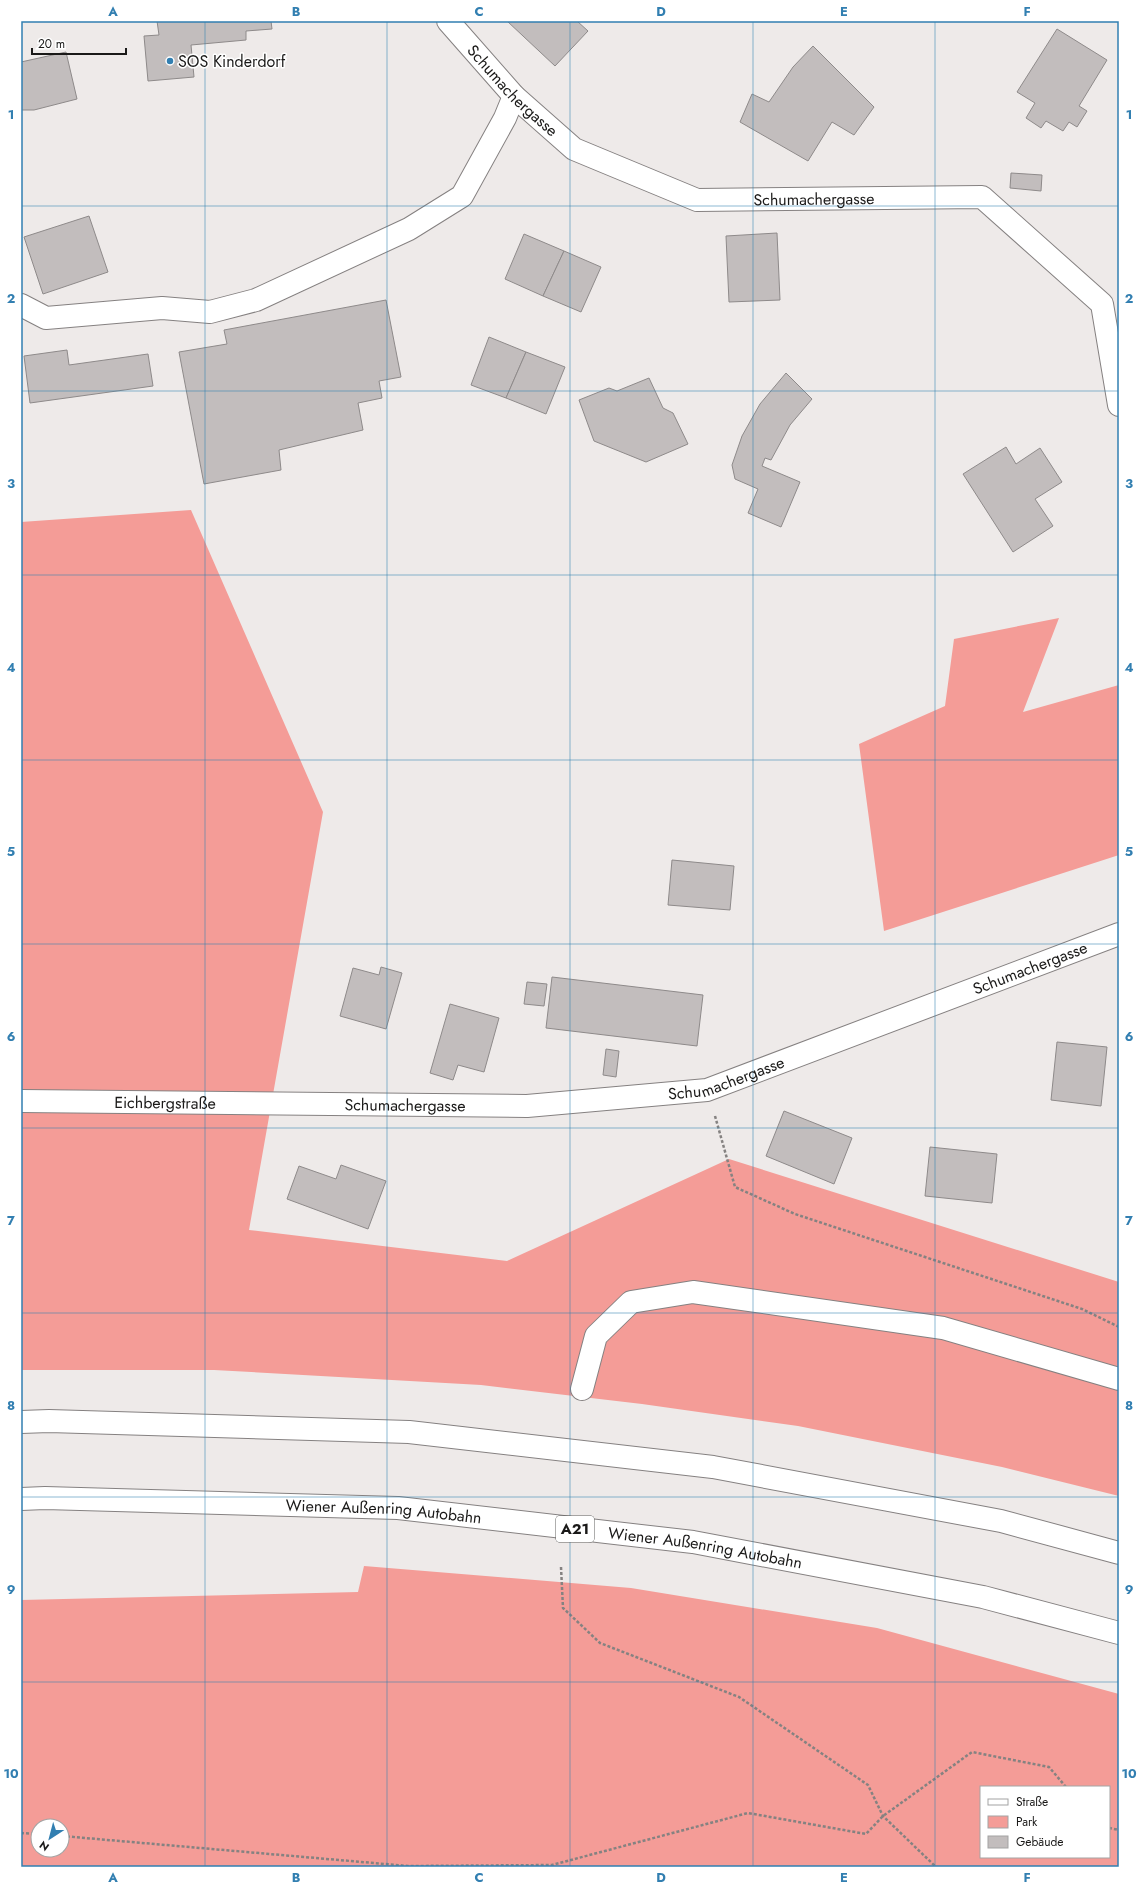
<svg xmlns="http://www.w3.org/2000/svg" width="1140" height="1888" font-family="Jost,sans-serif">
<style>
.green{fill:#f49c97;fill-rule:evenodd}
.building{fill:#c2bdbd;stroke:#8e8a8a}
.lines{fill:none;stroke-linecap:round;stroke-linejoin:round}
.street-casing{stroke:#858181;stroke-width:24}
.highway-casing{stroke:#858181;stroke-width:24}
.path{stroke:#858281;stroke-width:2.5;stroke-dasharray:3 2;stroke-linecap:butt}
.street{stroke:#fff;stroke-width:22}
.highway{stroke:#fff;stroke-width:22}
.grid{fill:none;stroke:#327fb1;stroke-width:1;stroke-opacity:0.55}
.poi-dot{fill:#327fb1;stroke:#fff;stroke-width:1.5}
.labels{text-anchor:middle;dominant-baseline:central;stroke-width:3;stroke-linejoin:round;paint-order:stroke}
.shield{fill:#fff;stroke:#5f5e5d;stroke-width:1}
.shield-label{font-size:15px;font-weight:bold;fill:#1a1918}
.poi-label{font-size:16px;fill:#1a1918;stroke:#fff;text-anchor:start}
.street-label{font-size:16px;fill:#1a1918;stroke:#fff}
.neatline{fill:none;stroke:#327fb1;stroke-width:1.5}
.grid-label{font-size:13px;text-anchor:middle;font-weight:bold;fill:#327fb1}
</style>
<rect width="100%" height="100%" fill="#eeeae9"/>
<g class="green">
<path d="M191 510 323 812 249 1230 507 1261 729 1159 1119 1282V1496L1002 1467 798 1426 642 1404 481 1385 214 1370H21V522Z"/>
<path d="M1059 618 1023 712 1119 685V855L884 931 859 744 945 706 954 639Z"/>
<path d="M364 1566 631 1588 877 1628 1119 1694V1867H21V1600L358 1592ZM981 1787H1109V1857H981ZM38 1826H62V1850H38Z"/>
</g>
<g class="building">
<path d="M157 21H271L272 29 246 31V40L191 45 194 77 148 81 144 36 159 35Z"/>
<path d="M507 21H577L588 31 555 66Z"/>
<path d="M1057 29 1107 60 1079 106 1087 111 1077 127 1069 122 1063 131 1046 121 1041 128 1026 118 1035 103 1017 92Z"/>
<path d="M813 46 874 107 854 135 832 122 808 161 740 122 752 94 769 102 793 67Z"/>
<path d="M66 52 77 99 34 110H21V62Z"/>
<path d="M1011 173 1042 175 1041 191 1010 188Z"/>
<path d="M89 216 108 272 43 294 24 237Z"/>
<path d="M777 233 780 300 729 302 726 236Z"/>
<path d="M524 234 564 251 543 296 505 279Z"/>
<path d="M564 251 601 267 581 312 543 296Z"/>
<path d="M386 300 401 377 379 381 382 398 358 403 363 430 279 450 281 470 204 484 179 352 227 344 224 330Z"/>
<path d="M489 337 526 352 506 398 471 385Z"/>
<path d="M67 350 69 365 148 354 153 386 30 403 24 356Z"/>
<path d="M526 352 565 367 546 414 506 398Z"/>
<path d="M786 373 812 399 790 425 771 460 765 458 762 466 800 482 781 527 748 513 758 489 735 479 732 465 742 436 760 404Z"/>
<path d="M649 378 663 408 673 413 688 444 646 462 594 441 579 400 609 388 617 391Z"/>
<path d="M1006 447 1016 464 1040 448 1062 482 1035 499 1053 526 1013 552 963 474Z"/>
<path d="M672 860 734 866 730 910 668 905Z"/>
<path d="M381 967 402 973 386 1029 340 1016 353 968 379 975Z"/>
<path d="M552 977 703 995 697 1046 546 1028Z"/>
<path d="M527 982 547 984 544 1006 524 1004Z"/>
<path d="M450 1004 499 1018 484 1072 458 1065 453 1080 430 1073Z"/>
<path d="M1057 1042 1107 1047 1101 1106 1051 1100Z"/>
<path d="M606 1049 619 1051 616 1077 603 1075Z"/>
<path d="M784 1111 852 1138 834 1184 766 1156Z"/>
<path d="M930 1147 997 1154 992 1203 925 1196Z"/>
<path d="M341 1165 386 1181 368 1229 287 1199 299 1166 336 1179Z"/>
</g>
<g class="lines">
<defs>
<g id="street">
<path id="s1" d="M448 21 514 96 574 149 697 200 982 197 1102 304 1119 405"/>
<path d="M21 305 46 318 162 308 210 312 256 300 409 229 462 196 505 118 514 96"/>
<path id="s2" d="M21 1101 527 1106 707 1090 1119 934"/>
<path d="M582 1389 596 1336 631 1302 693 1292 943 1328 1119 1379"/>
</g>
<g id="highway">
<path d="M21 1422 49 1421 409 1432 713 1467 1001 1521 1119 1553"/>
<path id="s3" d="M21 1499 45 1498 398 1508 693 1542 983 1597 1119 1633"/>
</g>
</defs>
<use href="#street" class="street-casing"/>
<use href="#highway" class="highway-casing"/>
<g class="path">
<path d="M715 1116 735 1187 795 1214 1082 1309 1119 1327"/>
<path d="M561 1567 563 1608 600 1643 739 1697 868 1785 883 1816 936 1867"/>
<path d="M1109 1828 1119 1830"/>
<path d="M21 1833 38 1834"/>
<path d="M62 1836 408 1866 552 1865 748 1813 866 1834 883 1816 972 1752 1049 1767 1066 1787"/>
</g>
<use href="#street" class="street"/>
<use href="#highway" class="highway"/>
</g>
<path class="grid" d="M205 21V1867M387 21V1867M570 21V1867M753 21V1867M935 21V1867M21 206H1119M21 391H1119M21 575H1119M21 760H1119M21 944H1119M21 1128H1119M21 1313H1119M21 1497H1119M21 1682H1119"/>
<circle class="poi-dot" cx="170" cy="61" r="4"/>
<g class="labels">
<rect class="shield" x="556" y="1516" width="38" height="26" rx="3"/>
<g class="shield-label">
<text x="575" y="1529">A21</text>
</g>
<g class="poi-label">
<text x="178" y="61">SOS Kinderdorf</text>
</g>
<g class="street-label">
<text stroke="none"><textPath href="#s1" startOffset="95">Schumachergasse</textPath></text>
<text stroke="none"><textPath href="#s1" startOffset="430">Schumachergasse</textPath></text>
<text stroke="none"><textPath href="#s2" startOffset="1032">Schumachergasse</textPath></text>
<text stroke="none"><textPath href="#s2" startOffset="708">Schumachergasse</textPath></text>
<text stroke="none"><textPath href="#s2" startOffset="144">Eichbergstraße</textPath></text>
<text stroke="none"><textPath href="#s2" startOffset="384">Schumachergasse</textPath></text>
<text stroke="none"><textPath href="#s3" startOffset="363">Wiener Außenring Autobahn</textPath></text>
<text stroke="none"><textPath href="#s3" startOffset="687">Wiener Außenring Autobahn</textPath></text>
</g>
</g>
<rect width="1140" height="1888" fill="none" stroke="#ffffff" stroke-width="44"/>
<rect x="980" y="1786" width="130" height="72" fill="#ffffff" stroke="#a3a3a3"/>
<rect x="988" y="1799" width="20" height="6" fill="#ffffff" stroke="#a3a3a3"/>
<text x="1016" y="1806" font-size="12" fill="#1a1918">Straße</text>
<rect x="988" y="1816" width="20" height="12" fill="#f49c97" stroke="#a3a3a3"/>
<text x="1016" y="1826" font-size="12" fill="#1a1918">Park</text>
<rect x="988" y="1836" width="20" height="12" fill="#c2bdbd" stroke="#a3a3a3"/>
<text x="1016" y="1846" font-size="12" fill="#1a1918">Gebäude</text>
<g transform="translate(50 1838) rotate(216)"><circle r="19" fill="#ffffff" stroke="#a3a3a3"/>
<path d="M0-3L7 15L0 10L-7 15Z" fill="#327fb1"/>
<text y="-6" font-size="11" font-weight="bold" text-anchor="middle" fill="#1a1918">N</text>
</g>
<path d="M32 48v6h94v-6" fill="none" stroke="#1a1918" stroke-width="2"/>
<text x="38" y="48" font-size="12" fill="#1a1918" stroke="#ffffff" stroke-width="3" paint-order="stroke">20 m</text>
<rect x="22" y="22" width="1096" height="1844" class="neatline"/>
<g class="grid-label">
<text x="113" y="16">A</text>
<text x="296" y="16">B</text>
<text x="479" y="16">C</text>
<text x="661" y="16">D</text>
<text x="844" y="16">E</text>
<text x="1027" y="16">F</text>
<text x="11" y="119">1</text>
<text x="1129" y="119">1</text>
<text x="11" y="303">2</text>
<text x="1129" y="303">2</text>
<text x="11" y="488">3</text>
<text x="1129" y="488">3</text>
<text x="11" y="672">4</text>
<text x="1129" y="672">4</text>
<text x="11" y="856">5</text>
<text x="1129" y="856">5</text>
<text x="11" y="1041">6</text>
<text x="1129" y="1041">6</text>
<text x="11" y="1225">7</text>
<text x="1129" y="1225">7</text>
<text x="11" y="1410">8</text>
<text x="1129" y="1410">8</text>
<text x="11" y="1594">9</text>
<text x="1129" y="1594">9</text>
<text x="11" y="1778">10</text>
<text x="1129" y="1778">10</text>
<text x="113" y="1882">A</text>
<text x="296" y="1882">B</text>
<text x="479" y="1882">C</text>
<text x="661" y="1882">D</text>
<text x="844" y="1882">E</text>
<text x="1027" y="1882">F</text>
</g>
</svg>
